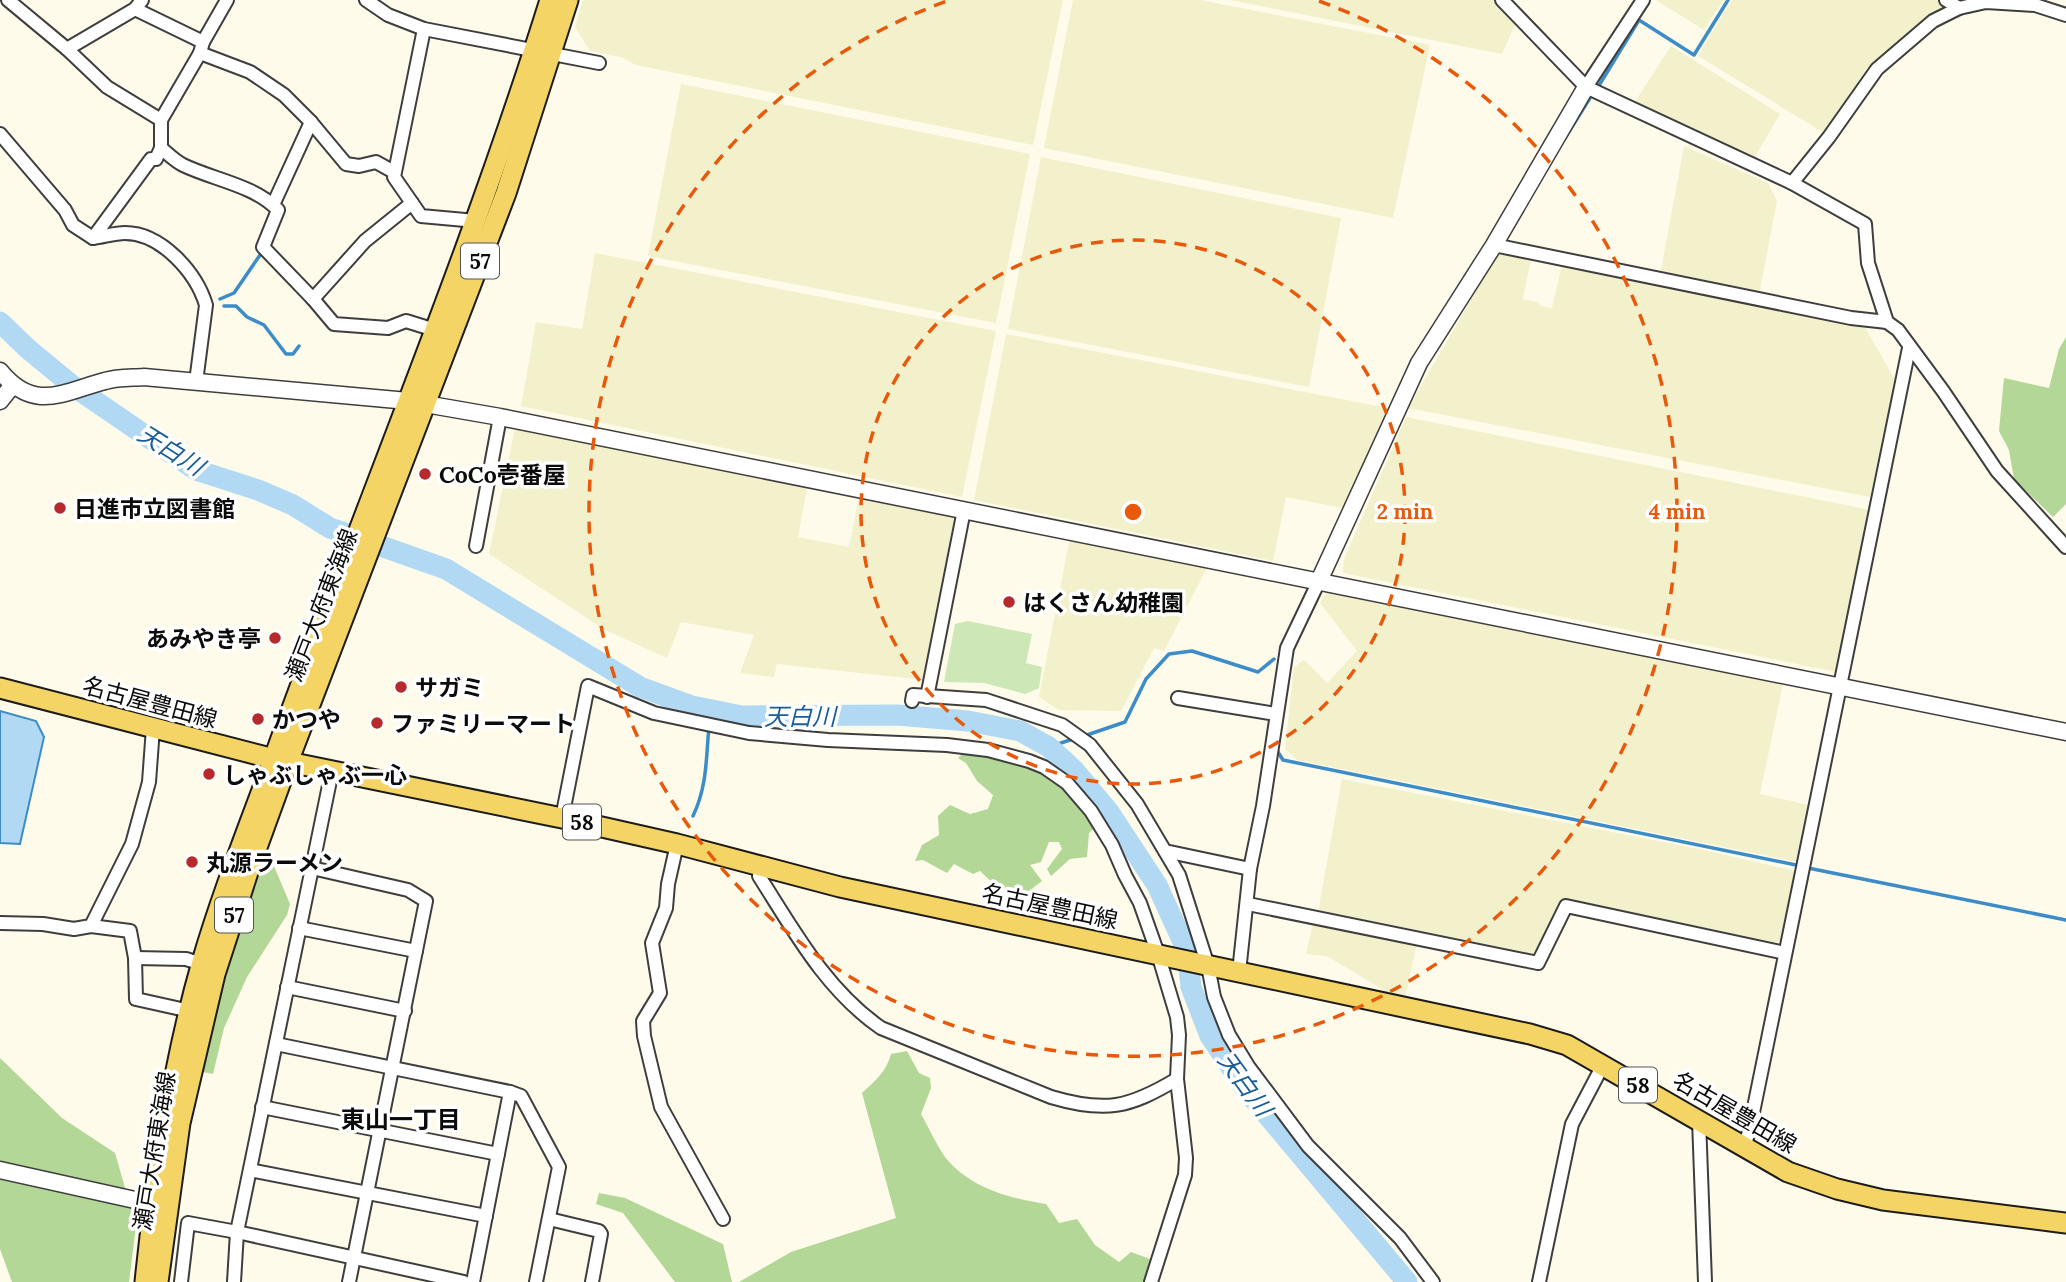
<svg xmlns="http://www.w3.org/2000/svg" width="2066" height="1282" font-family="Lora,'Noto Sans JP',serif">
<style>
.farmland{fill:#f3f0cc}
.green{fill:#cee7b6}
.forest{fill:#b2d796}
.water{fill:#b1d9f4;stroke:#3b8cc8;stroke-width:2}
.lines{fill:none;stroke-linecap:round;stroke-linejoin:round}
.stream{stroke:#3b8cc8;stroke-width:3.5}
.river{stroke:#b1d9f4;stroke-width:21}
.minor-casing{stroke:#3e3e3e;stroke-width:16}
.tertiary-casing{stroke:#3e3e3e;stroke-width:19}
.primary-casing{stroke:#1c1c1c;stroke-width:23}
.minor{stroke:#fff;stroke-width:12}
.tertiary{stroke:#fff;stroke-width:16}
.primary{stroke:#f4d465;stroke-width:19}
.ring{fill:none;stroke:#e8590c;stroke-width:3.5;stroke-dasharray:12 9}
.poi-dot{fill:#b6292c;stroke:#fff;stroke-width:2.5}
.labels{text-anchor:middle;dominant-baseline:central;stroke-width:7;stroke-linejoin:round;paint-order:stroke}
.shield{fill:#fff;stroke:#545454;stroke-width:2}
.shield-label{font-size:21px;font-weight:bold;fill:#0b0b0b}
.poi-label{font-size:23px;font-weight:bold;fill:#0b0b0b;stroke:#fff;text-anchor:start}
.street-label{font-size:23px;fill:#0b0b0b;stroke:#fff}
.water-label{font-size:24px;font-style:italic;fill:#1a5e98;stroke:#fff}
.neighbourhood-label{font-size:24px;font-weight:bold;fill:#0b0b0b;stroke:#fff}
.centre{fill:#e8590c;stroke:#fff;stroke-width:3.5}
.ring-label{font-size:21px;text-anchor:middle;font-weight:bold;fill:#e8590c;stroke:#fff;stroke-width:7;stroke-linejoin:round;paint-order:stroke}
</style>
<rect width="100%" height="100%" fill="#fefbea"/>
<g class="farmland">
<path d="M583 0H1063L1033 145 636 65 621 57 590 51 575 27Z"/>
<path d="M1073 0H1200L1430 45 1393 218 1044 148Z"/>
<path d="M1230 0H1497L1517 20 1502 54Z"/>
<path d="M1656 0H1723L1704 30Z"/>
<path d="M1732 0H1939L1948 5 1866 69 1824 133 1698 56Z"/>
<path d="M1671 46 1780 114 1753 160 1633 105Z"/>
<path d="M681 84 1030 154 996 323 648 256Z"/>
<path d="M1684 146 1768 183 1777 201 1759 295 1660 275Z"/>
<path d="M1041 157 1341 218 1309 387 1008 329Z"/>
<path d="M1499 252 1531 259 1523 299 1538 302 1541 306 1552 308 1562 264 1864 326 1896 381 1870 497 1408 408Z"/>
<path d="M595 253 996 331 962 497 521 406 536 322 582 329Z"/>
<path d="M1006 334 1388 408 1343 508 1286 497 1273 561 974 500Z"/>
<path d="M1406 417 1870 510 1837 672 1343 573 1344 559Z"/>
<path d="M515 428 807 488 798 537 849 547 859 497 958 517 925 680 777 664 774 677 740 673 754 635 681 622 667 658 605 630 489 554Z"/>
<path d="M1070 537 1208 566 1164 651 1154 648 1121 711 1059 710 1039 697Z"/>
<path d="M1330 591 1783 684 1760 794 1809 805 1798 862 1297 760 1285 749 1294 667 1304 660 1327 683 1357 651 1320 603 1326 593Z"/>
<path d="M1342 779 1699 849 1795 871 1781 941 1772 944 1563 901 1535 958 1318 912Z"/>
<path d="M1313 922 1417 943 1405 998 1385 991 1327 956 1306 954Z"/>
</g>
<path class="green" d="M968 621 1032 634 1026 663 1042 667 1039 688 1025 694 984 683 944 682 955 624Z"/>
<g class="forest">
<path d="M2066 337V504L2053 517 2014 479 2009 450 1999 431 2004 378 2049 388 2059 349Z"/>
<path d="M962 754 1009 759 1056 778 1097 825 1089 833 1087 857 1070 859 1051 876 1047 869 1062 849 1059 842H1049L1041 862 1030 865 1042 881 1021 897 998 888 980 871 973 874 954 864 947 873 923 860 915 861 922 845 939 835 938 816 950 805 970 814 988 809 993 795 977 781 966 763 958 758Z"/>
<path d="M268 852 290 904 287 915 247 977 224 1028 213 1074 203 1072 230 959 264 854Z"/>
<path d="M907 1051 919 1073 930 1078 931 1088 921 1114C929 1128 936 1144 945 1157 970 1188 1008 1198 1046 1204L1059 1223 1077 1219 1095 1245 1119 1262 1131 1252 1153 1260 1145 1282H739L791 1252 896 1218 862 1093C874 1082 887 1071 891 1054Z"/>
<path d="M0 1058 62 1118 115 1153 136 1226 129 1282H12L0 1249Z"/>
<path d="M599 1193 625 1198 723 1244 732 1282H675L623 1213 596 1204Z"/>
</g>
<path class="water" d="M0 711 36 721 44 737 20 844 0 843Z"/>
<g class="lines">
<g class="stream">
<path d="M1598 87 1639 20 1694 55 1728 0"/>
<path d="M1565 138 1590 98"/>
<path d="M220 299 234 293 260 255"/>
<path d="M224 306H236L247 317 264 325 286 354H293L299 346"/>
<path d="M1084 736 1125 722 1146 679 1169 654 1192 651 1258 672 1274 659"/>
<path d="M1049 747 1076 738"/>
<path d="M1276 749 1283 760 1796 865"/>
<path d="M693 816C710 780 705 748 711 710"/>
<path d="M1808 868 2066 920"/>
</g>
<path class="river" d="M0 322 28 349 73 386 196 470 258 490 293 505 330 528 446 569 640 687 692 706 742 716 897 715 968 721 1020 731 1049 747 1074 770 1109 812 1157 885 1187 951 1191 987 1210 1036 1247 1091 1407 1282"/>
<defs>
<g id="minor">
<path d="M8 0 67 49 107 87 161 120V148L156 159H151L93 238"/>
<path d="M366 0 388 15 424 29 599 63"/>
<path d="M1502 0 1586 87 1792 183 1865 224 1868 263 1887 322 1898 330 1943 391 1997 471 2066 547"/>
<path d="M1946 0 1959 8"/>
<path d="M135 9 203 42"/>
<path d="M67 49 135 9 142 0"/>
<path d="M200 53 250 72 284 95 311 122 346 164 359 166 376 162 394 172"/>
<path d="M1586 87 1643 0"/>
<path d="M161 120 200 53 203 42 227 0"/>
<path d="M0 134 65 210 73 225 93 238C103 237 114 233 125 233 161 233 196 272 206 305L196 382"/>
<path d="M161 148C168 154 175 161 183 165 214 180 254 185 278 210L263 247 313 299 334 324 388 328 406 321 435 330"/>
<path d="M1792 183 1829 137 1877 69 1933 21 1959 8 1986 2 2035 5 2066 15"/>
<path d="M412 203 394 177 424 29"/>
<path d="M273 205 311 122"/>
<path d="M1494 245 1851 318 1887 322"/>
<path d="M313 299 365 241 412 203 421 216 476 221"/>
<path d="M476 546 500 417"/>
<path d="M927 697 964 510"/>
<path d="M1178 698 1276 714"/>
<path d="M912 701 913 695 986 700 1062 725 1090 745 1137 804 1179 875 1208 966 1214 997 1229 1035 1248 1066 1308 1146 1400 1238 1433 1282"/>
<path d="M562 818 588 686 654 713 749 733 828 740 947 745 988 750 1029 761 1044 767 1067 783 1091 811 1112 845 1125 875 1140 903 1158 954 1177 1017 1179 1035 1177 1079 1186 1158 1185 1175 1151 1282"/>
<path d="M677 844 668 884 666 908 652 943 660 993 643 1021 644 1036 661 1107 723 1219"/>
<path d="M1165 851 1250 869"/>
<path d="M312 868 408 890 426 901 349 1282"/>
<path d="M760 868 759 876C794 931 826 990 881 1028L1051 1097C1105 1113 1129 1108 1177 1079"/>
<path d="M1248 904 1538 963 1566 906 1785 953"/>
<path d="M0 923 43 924 74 929 91 926 132 844 149 782 153 728"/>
<path d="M91 926 130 931 135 958 136 999 190 1011"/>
<path d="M299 928 416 951"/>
<path d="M135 958 186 959 202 964"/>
<path d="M1239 972 1250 869 1263 806 1287 648 1319 581"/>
<path d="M287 987 405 1011"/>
<path d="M276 1044 510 1092 521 1096 559 1167 536 1282"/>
<path d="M262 1107 498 1154"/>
<path d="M1699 1120 1705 1282"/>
<path d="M1744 1146 1749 1132 1909 348"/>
<path d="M250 1170 486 1216"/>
<path d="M549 1219 599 1231 601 1234 592 1282"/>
<path d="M181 1282 188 1223 237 1232 464 1282"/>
<path d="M234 1282 237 1232 332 771"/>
<path d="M473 1282 510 1092"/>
<path d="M1539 1282 1572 1124 1603 1065"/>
</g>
<g id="tertiary">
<path d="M0 371C34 413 63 392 105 381 118 377 132 378 144 377L408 401 500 417 2066 732"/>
<path d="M0 401 12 386"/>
<path d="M1319 581 1419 363 1494 245 1586 87"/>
<path d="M0 1170 153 1204"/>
</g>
<g id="primary">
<path d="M0 688 274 759 562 818 677 844 840 887 1530 1034 1567 1045 1788 1172 1837 1189 1883 1200 2066 1223"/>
<path d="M145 1282C156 1174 172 1067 202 962 222 893 249 826 274 758 365 505 470 257 550 0"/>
<path d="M158 1282 180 1123 215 974 248 872 288 762 506 193 568 0"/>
</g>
</defs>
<use href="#minor" class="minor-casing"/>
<use href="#tertiary" class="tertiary-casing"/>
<use href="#primary" class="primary-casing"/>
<use href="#minor" class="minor"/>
<use href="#tertiary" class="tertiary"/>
<use href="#primary" class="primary"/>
</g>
<g class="ring">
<circle cx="1133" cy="512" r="272"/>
<path d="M1319 1A544 544 0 1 1 947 1"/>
</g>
<g class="poi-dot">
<circle cx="425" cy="474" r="7"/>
<circle cx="60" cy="508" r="7"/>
<circle cx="1009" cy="602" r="7"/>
<circle cx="275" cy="638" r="7"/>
<circle cx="401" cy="687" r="7"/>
<circle cx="258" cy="719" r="7"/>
<circle cx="377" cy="723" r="7"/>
<circle cx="209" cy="774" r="7"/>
<circle cx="192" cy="862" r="7"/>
</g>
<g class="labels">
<g class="shield">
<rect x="461" y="243.5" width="38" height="35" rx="5"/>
<rect x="563" y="804.5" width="38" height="35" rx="5"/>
<rect x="215" y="897.5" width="38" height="35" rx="5"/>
<rect x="1619" y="1067.5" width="38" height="35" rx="5"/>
</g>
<g class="shield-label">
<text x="480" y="261">57</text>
<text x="582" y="822">58</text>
<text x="234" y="915">57</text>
<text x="1638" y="1085">58</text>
</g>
<g class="poi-label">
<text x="439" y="474">CoCo壱番屋</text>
<text x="74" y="508">日進市立図書館</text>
<text x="1023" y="602">はくさん幼稚園</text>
<text x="261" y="638" text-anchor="end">あみやき亭</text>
<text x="415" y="687">サガミ</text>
<text x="272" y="719">かつや</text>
<text x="391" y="723">ファミリーマート</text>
<text x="223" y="774">しゃぶしゃぶ一心</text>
<text x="206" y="862">丸源ラーメン</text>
</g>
<g class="street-label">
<text transform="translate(321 605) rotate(-69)">瀬戸大府東海線</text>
<text transform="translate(150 702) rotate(15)">名古屋豊田線</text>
<text transform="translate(1050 906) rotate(12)">名古屋豊田線</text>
<text transform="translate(1735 1112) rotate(30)">名古屋豊田線</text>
<text transform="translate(154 1151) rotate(-81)">瀬戸大府東海線</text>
</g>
<g class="water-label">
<text transform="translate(171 450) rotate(32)">天白川</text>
<text x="800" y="716">天白川</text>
<text transform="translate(1245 1084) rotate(54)">天白川</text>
</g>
<g class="neighbourhood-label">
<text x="401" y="1119">東山一丁目</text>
</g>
</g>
<circle cx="1133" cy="512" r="10" class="centre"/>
<g class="ring-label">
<text x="1405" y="519">2 min</text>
<text x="1677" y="519">4 min</text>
</g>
</svg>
